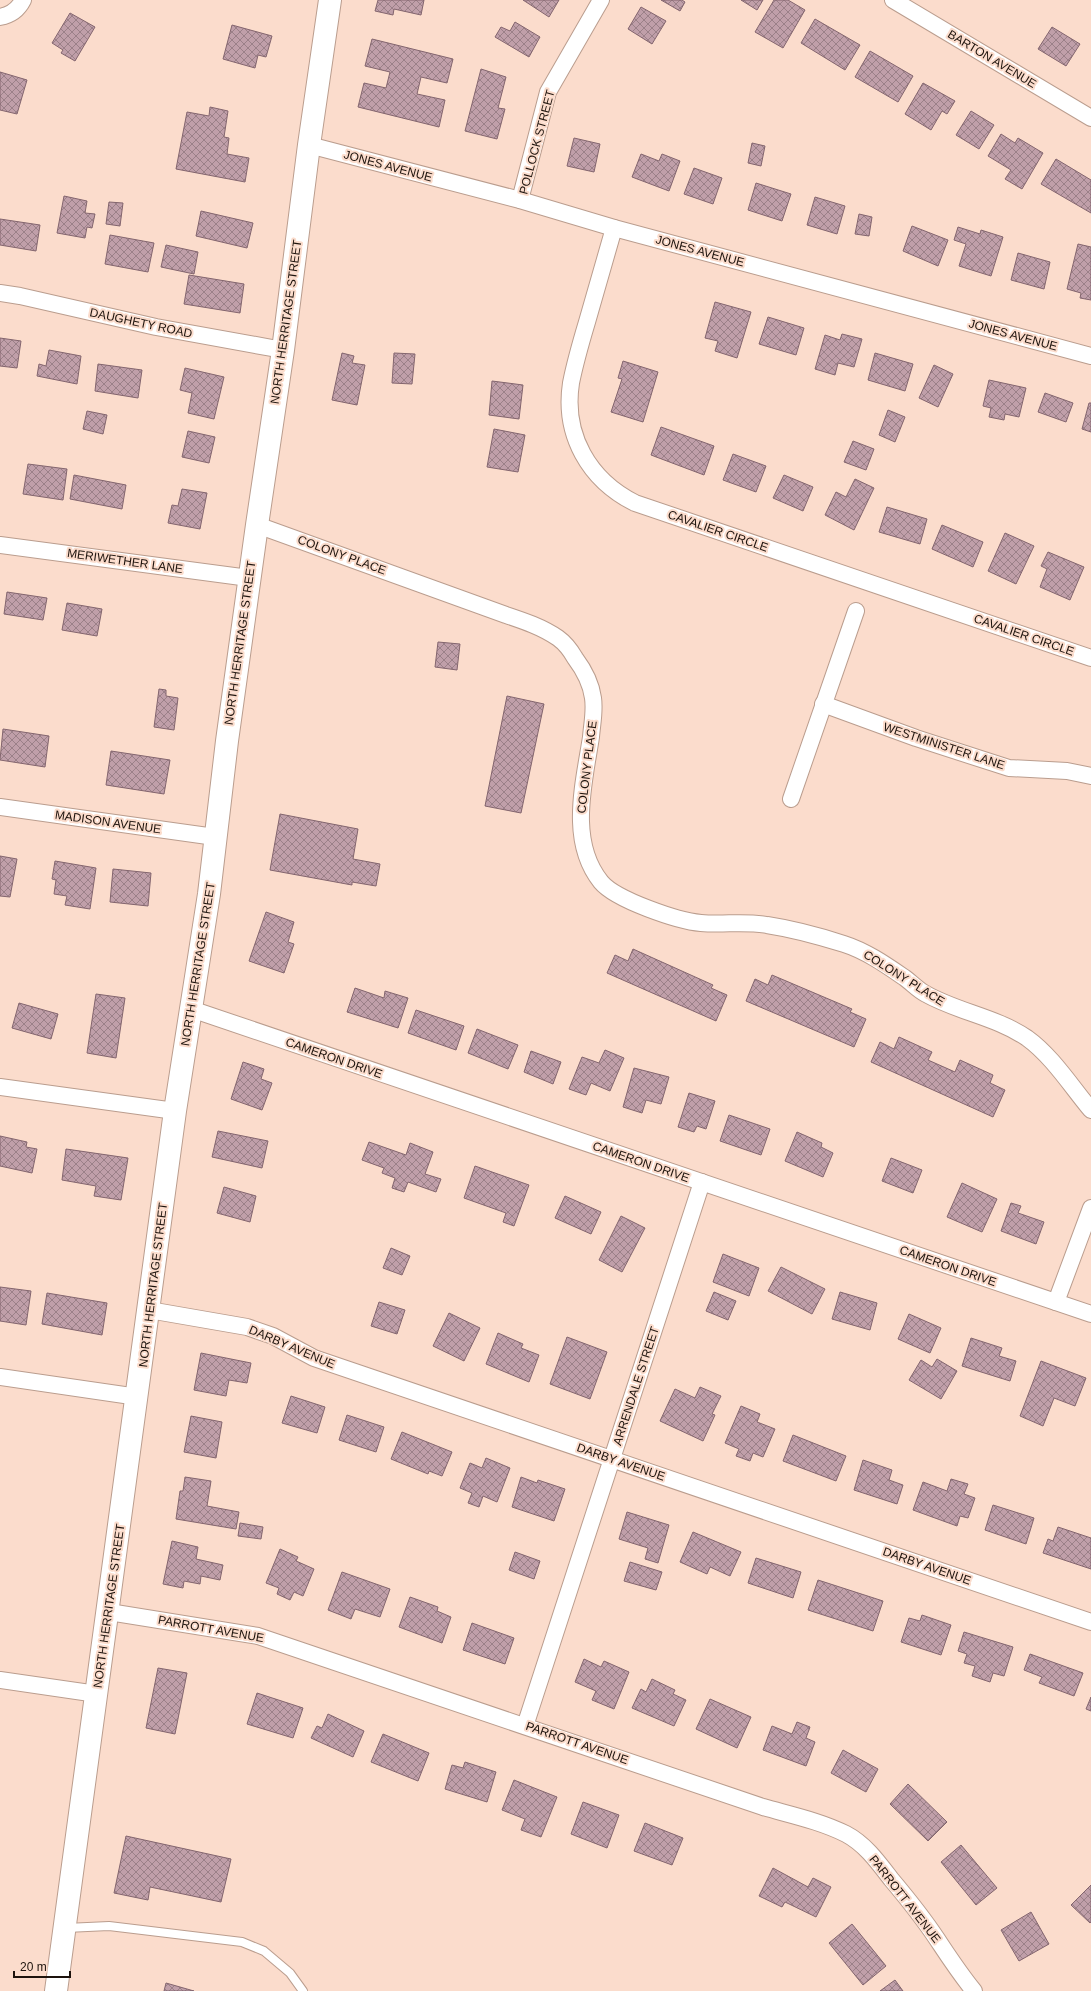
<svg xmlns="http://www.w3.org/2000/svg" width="1091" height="1991" font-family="Arial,sans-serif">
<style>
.building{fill:url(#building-cross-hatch);stroke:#83656e}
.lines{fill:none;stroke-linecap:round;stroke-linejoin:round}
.lane-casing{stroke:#ba9d8e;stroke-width:10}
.street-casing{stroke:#ba9d8e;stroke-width:18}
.secondary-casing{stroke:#ba9d8e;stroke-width:24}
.lane{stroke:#fff;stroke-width:8}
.street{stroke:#fff;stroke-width:16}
.secondary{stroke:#fff;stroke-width:22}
.labels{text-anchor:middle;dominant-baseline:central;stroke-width:4;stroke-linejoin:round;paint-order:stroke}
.street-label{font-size:12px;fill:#1d130d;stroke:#fbdccc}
</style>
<defs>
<pattern id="building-cross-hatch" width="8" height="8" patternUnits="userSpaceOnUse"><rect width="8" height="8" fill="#c09fa9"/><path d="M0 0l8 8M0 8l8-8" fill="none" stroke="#9b8088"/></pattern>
</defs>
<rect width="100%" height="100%" fill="#fbdccc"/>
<g class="building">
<path d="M378 0H424L421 15 394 9 393 15 375 11Z"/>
<path d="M523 0H559L549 17Z"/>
<path d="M661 0H682L685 2 680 11Z"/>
<path d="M741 0H763L757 10Z"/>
<path d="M774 0H788L805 10 783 48 755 32Z"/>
<path d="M641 7 666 21 652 44 628 29Z"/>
<path d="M70 13 95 27 75 61 61 53 63 50 52 43Z"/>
<path d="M815 19 860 45 845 70 801 43Z"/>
<path d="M515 22 540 37 529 57 495 37 501 27 510 31Z"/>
<path d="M232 25 272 36 266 57 258 55 255 68 223 59Z"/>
<path d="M1052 27 1080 44 1066 66 1038 49Z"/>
<path d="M372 39 453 59 447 83 421 77 417 94 445 100 439 127 358 107 364 83 386 88 390 72 365 66Z"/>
<path d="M870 51 913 76 898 102 855 77Z"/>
<path d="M481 69 506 77 498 108 505 109 497 139 465 131Z"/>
<path d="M0 72 27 80 17 114 0 110Z"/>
<path d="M923 83 955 101 947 114 942 111 931 130 905 114Z"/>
<path d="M210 107 228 111 224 137 229 138 227 154 249 158 245 182 176 169 187 112 209 116Z"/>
<path d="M971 111 994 125 979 149 956 135Z"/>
<path d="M1001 134 1015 143 1018 138 1043 153 1022 189 1005 179 1011 170 988 156Z"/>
<path d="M574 138 600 144 594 172 567 166Z"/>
<path d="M752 143 765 146 761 166 748 163Z"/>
<path d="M641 154 659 161 662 154 680 161 669 191 632 177Z"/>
<path d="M1056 159 1091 180V213L1041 184Z"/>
<path d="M694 168 722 178 713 204 684 194Z"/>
<path d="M756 183 791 194 782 221 748 210Z"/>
<path d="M64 196 87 201 85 213 95 214 92 228 87 227 85 238 57 233Z"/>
<path d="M815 197 845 206 837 234 807 225Z"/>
<path d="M109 202 123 203 120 226 106 224Z"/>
<path d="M201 211 253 223 247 248 196 236Z"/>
<path d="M859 214 872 217 869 236 855 234Z"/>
<path d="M0 219 40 225 36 251 0 245Z"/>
<path d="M912 226 948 240 938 266 903 251Z"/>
<path d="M958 227 980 234 981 230 1003 237 991 276 959 266 966 244 954 240Z"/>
<path d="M110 235 154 243 148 272 105 264Z"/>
<path d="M1078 244 1091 247V300L1080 298 1081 293 1067 289Z"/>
<path d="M166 245 198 252 194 274 161 267Z"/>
<path d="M1018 253 1050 262 1044 289 1011 280Z"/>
<path d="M189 275 244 284 240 313 184 304Z"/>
<path d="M715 302 751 312 737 358 715 351 718 341 705 338Z"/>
<path d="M768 317 804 328 796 355 759 344Z"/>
<path d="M842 334 862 339 854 367 838 363 835 375 815 369 825 335 840 340Z"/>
<path d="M0 338 21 341 17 368 0 366Z"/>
<path d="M49 350 81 356 77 384 37 376 39 364 46 366Z"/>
<path d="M342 353 354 356 352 363 365 365 357 405 332 400Z"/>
<path d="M394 353 415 354 412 384 392 383Z"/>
<path d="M875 353 913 364 905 391 868 380Z"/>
<path d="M623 361 658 372 643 422 611 412 622 379 618 378Z"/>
<path d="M98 364 142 370 138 398 95 391Z"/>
<path d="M934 365 953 374 938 407 919 398Z"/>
<path d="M185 368 224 377 214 419 188 413 192 393 180 390Z"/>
<path d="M989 380 1026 388 1019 417 1005 414 1004 420 989 417 991 408 983 406Z"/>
<path d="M492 381 523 385 519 419 489 415Z"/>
<path d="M1045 393 1073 403 1066 422 1038 412Z"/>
<path d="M1089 403H1091V432L1082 429Z"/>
<path d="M888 410 905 417 895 442 879 435Z"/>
<path d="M87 411 107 415 103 434 83 429Z"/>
<path d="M661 427 714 446 704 475 651 455Z"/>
<path d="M494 429 525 435 518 472 487 467Z"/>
<path d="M188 431 215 437 209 463 182 457Z"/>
<path d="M853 441 874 449 866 470 844 462Z"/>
<path d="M733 454 766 466 756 492 723 480Z"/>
<path d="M28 464 67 469 63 500 23 494Z"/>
<path d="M74 475 126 485 122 509 70 499Z"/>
<path d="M784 475 813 487 803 511 773 498Z"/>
<path d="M855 479 874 488 854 530 825 515 836 492 846 497Z"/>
<path d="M182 489 207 493 200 529 168 523 172 505 178 506Z"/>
<path d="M887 507 927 519 920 544 879 532Z"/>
<path d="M942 525 983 542 973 567 932 549Z"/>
<path d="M1005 533 1034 546 1016 584 988 571Z"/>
<path d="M1048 552 1084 567 1070 600 1040 587 1047 569 1041 566Z"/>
<path d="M7 592 47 598 43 620 4 614Z"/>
<path d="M67 603 102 609 97 636 62 630Z"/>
<path d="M438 642 460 644 457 670 435 667Z"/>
<path d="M159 689 166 690V696L178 698 174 730 154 727Z"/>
<path d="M507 696 544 704 521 813 485 806Z"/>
<path d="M3 729 49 736 45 767 0 760Z"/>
<path d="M111 751 170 760 164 794 106 785Z"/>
<path d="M280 814 358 829 353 859 380 864 376 886 352 882V885L270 870Z"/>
<path d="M0 856 17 859 10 897 0 896Z"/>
<path d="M55 861 96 868 90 909 65 905 67 896 54 894 56 880 52 879Z"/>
<path d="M113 869 151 873 148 906 110 902Z"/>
<path d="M266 912 294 922 288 942 294 944 284 973 249 961Z"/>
<path d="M633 949 713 985 711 988 727 995 716 1021 607 973 615 955 628 961Z"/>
<path d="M772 975 852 1009 850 1012 866 1019 854 1047 746 1001 755 979 768 985Z"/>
<path d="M355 988 384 998 385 991 408 998 398 1028 347 1012Z"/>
<path d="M96 994 125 998 116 1058 87 1053Z"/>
<path d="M19 1003 58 1014 51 1039 12 1028Z"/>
<path d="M416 1010 464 1026 456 1050 408 1033Z"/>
<path d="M477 1029 518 1045 508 1069 468 1053Z"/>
<path d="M899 1037 932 1052 928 1060 955 1072 960 1060 993 1075 990 1083 1005 1090 993 1117 871 1062 880 1042 894 1049Z"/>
<path d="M605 1050 624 1058 610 1091 591 1083 586 1095 569 1089 582 1057 599 1063Z"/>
<path d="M531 1051 561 1062 553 1084 524 1072Z"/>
<path d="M243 1062 264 1069 261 1079 272 1083 262 1110 231 1099Z"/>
<path d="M634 1068 669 1077 661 1104 646 1100 642 1113 623 1107Z"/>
<path d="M689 1093 715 1101 706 1129 697 1126 694 1132 678 1127Z"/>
<path d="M729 1115 770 1129 761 1155 720 1141Z"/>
<path d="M218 1131 268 1141 262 1168 212 1157Z"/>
<path d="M797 1132 822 1143 821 1147 833 1153 823 1177 785 1161Z"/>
<path d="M0 1136 27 1142 26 1147 37 1149 32 1173 0 1166Z"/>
<path d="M369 1142 406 1155 410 1143 433 1152 425 1174 441 1179 436 1192 408 1182 404 1192 392 1188 395 1178 382 1173 384 1168 362 1160Z"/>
<path d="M66 1149 128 1158 121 1200 94 1196 96 1186 62 1180Z"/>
<path d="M891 1158 922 1170 913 1193 882 1181Z"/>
<path d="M475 1166 529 1185 514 1226 503 1222 506 1213 464 1198Z"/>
<path d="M962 1183 997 1199 982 1232 947 1217Z"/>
<path d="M224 1187 256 1196 250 1222 217 1213Z"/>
<path d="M565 1196 601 1212 591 1234 555 1218Z"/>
<path d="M1011 1203 1021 1206 1018 1213 1044 1222 1036 1244 1001 1231Z"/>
<path d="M621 1216 645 1228 622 1272 599 1260Z"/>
<path d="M391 1248 410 1256 402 1275 383 1268Z"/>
<path d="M723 1254 759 1268 749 1296 713 1282Z"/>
<path d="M781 1267 825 1289 812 1314 768 1291Z"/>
<path d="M0 1287 31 1291 26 1325 0 1321Z"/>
<path d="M714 1292 736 1301 728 1320 706 1311Z"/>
<path d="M840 1292 877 1303 870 1330 832 1319Z"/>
<path d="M47 1293 107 1303 102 1335 42 1324Z"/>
<path d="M379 1302 405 1310 397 1334 371 1326Z"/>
<path d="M449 1313 480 1328 464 1361 433 1346Z"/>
<path d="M909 1314 941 1328 930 1353 898 1339Z"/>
<path d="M498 1333 523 1344 521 1348 539 1355 529 1382 486 1364Z"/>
<path d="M567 1337 607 1352 590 1399 550 1384Z"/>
<path d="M971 1338 1002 1348 999 1356 1016 1361 1010 1381 962 1366Z"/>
<path d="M201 1353 251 1363 247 1383 229 1380 226 1396 194 1390Z"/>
<path d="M937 1359 957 1371 941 1399 909 1380 921 1360 932 1367Z"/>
<path d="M1041 1361 1086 1378 1075 1406 1054 1398 1043 1426 1020 1416Z"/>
<path d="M700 1387 721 1396 712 1414 715 1415 703 1441 660 1421 675 1389 695 1398Z"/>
<path d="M291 1396 325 1407 317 1433 282 1423Z"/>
<path d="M741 1406 760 1414 757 1422 775 1429 763 1457 753 1453 750 1461 736 1456 739 1449 725 1443Z"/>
<path d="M347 1415 384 1427 376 1452 339 1440Z"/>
<path d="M191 1416 222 1422 216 1458 184 1452Z"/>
<path d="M402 1432 452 1452 442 1476 429 1471 428 1474 391 1459Z"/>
<path d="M793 1435 846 1456 836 1481 783 1461Z"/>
<path d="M486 1458 510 1468 497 1502 483 1496 479 1507 468 1503 472 1493 460 1488 470 1463 482 1468Z"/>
<path d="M863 1460 892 1470 889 1480 903 1485 897 1504 854 1490Z"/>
<path d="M185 1477 211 1481 207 1506 239 1512 236 1529 176 1519 180 1491H183Z"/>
<path d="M521 1477 537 1483 538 1480 565 1489 554 1521 512 1507Z"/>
<path d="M951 1479 968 1484 964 1494 975 1498 968 1518 960 1516 957 1526 913 1510 923 1482 947 1491Z"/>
<path d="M993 1505 1034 1518 1026 1544 985 1530Z"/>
<path d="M627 1512 669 1525 658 1563 645 1559 648 1548 619 1539Z"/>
<path d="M240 1523 263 1527 261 1539 238 1536Z"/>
<path d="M1058 1527 1091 1538V1569L1043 1553 1048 1539 1053 1541Z"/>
<path d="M693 1532 741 1552 730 1576 710 1567 707 1574 680 1562Z"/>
<path d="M172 1541 198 1547 196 1559 223 1565 220 1580 201 1576 200 1584 184 1581 183 1588 163 1584Z"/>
<path d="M280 1549 298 1557 296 1561 314 1569 303 1596 294 1592 290 1600 277 1594 279 1588 266 1583Z"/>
<path d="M515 1552 540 1561 534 1579 509 1570Z"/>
<path d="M756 1558 801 1572 793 1598 748 1583Z"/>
<path d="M630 1562 662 1572 656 1590 624 1581Z"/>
<path d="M342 1572 390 1589 380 1617 355 1609 351 1619 328 1610Z"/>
<path d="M818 1580 883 1601 873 1631 808 1610Z"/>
<path d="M410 1597 438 1607 437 1611 451 1617 442 1643 399 1627Z"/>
<path d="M922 1615 951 1625 941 1655 901 1642 909 1618 920 1621Z"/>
<path d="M472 1623 514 1638 505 1664 463 1650Z"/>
<path d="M964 1632 1013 1647 1004 1676 993 1673 990 1682 972 1676 975 1666 964 1663 967 1654 958 1651Z"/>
<path d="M1030 1654 1083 1673 1074 1696 1039 1683 1042 1677 1024 1670Z"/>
<path d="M584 1659 601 1667 604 1661 629 1672 614 1709 592 1700 596 1691 575 1682Z"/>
<path d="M158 1668 187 1673 175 1734 146 1728Z"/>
<path d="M652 1679 675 1690 673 1694 686 1700 674 1726 632 1708 641 1689 646 1692Z"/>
<path d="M257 1693 303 1708 293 1738 247 1724Z"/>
<path d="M1091 1697V1711L1086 1709Z"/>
<path d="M710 1699 751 1717 737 1748 696 1729Z"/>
<path d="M328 1714 364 1731 353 1757 311 1738 317 1726 322 1728Z"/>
<path d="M797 1722 810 1727 806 1738 815 1742 806 1766 763 1750 772 1726 792 1734Z"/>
<path d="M383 1734 429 1753 418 1781 371 1762Z"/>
<path d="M843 1750 878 1769 866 1792 831 1773Z"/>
<path d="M465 1762 496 1772 487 1802 445 1789 452 1765 463 1768Z"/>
<path d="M514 1780 557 1797 541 1837 521 1830 525 1819 502 1810Z"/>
<path d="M908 1784 947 1822 928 1841 890 1804Z"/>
<path d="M583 1802 619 1815 607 1848 571 1834Z"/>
<path d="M645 1823 683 1838 672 1865 634 1851Z"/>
<path d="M126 1836 231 1859 221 1902 150 1887 148 1900 114 1893Z"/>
<path d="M961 1845 997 1888 976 1905 941 1862Z"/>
<path d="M773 1868 808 1887 813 1878 831 1887 816 1917 785 1902 782 1907 759 1896Z"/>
<path d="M1091 1885V1922L1090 1923 1071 1905Z"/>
<path d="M1031 1912 1049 1944 1019 1961 1001 1930Z"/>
<path d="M852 1924 886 1966 863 1985 829 1943Z"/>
<path d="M895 1980 903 1991H880Z"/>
<path d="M166 1983 194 1991H164Z"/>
</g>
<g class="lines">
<defs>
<path id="lane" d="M66 1928 109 1926 242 1942 264 1951 290 1973 303 1991"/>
<g id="street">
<path d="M893 0 1091 118"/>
<path d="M0 17C11 15 18 10 23 0"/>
<path d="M309 145 520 200 614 228 1091 356"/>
<path d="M520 200 548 92 601 0"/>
<path d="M614 228C605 260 596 291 587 322 581 342 575 363 571 383 563 435 589 480 635 503L1091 658"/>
<path d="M0 293 20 296 156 327 283 350"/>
<path d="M257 525 506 615C524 621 542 627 558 638 565 643 571 651 575 658 584 670 591 683 593 698 595 711 592 724 591 737 584 783 568 841 601 882 616 900 678 921 701 923 723 925 745 921 767 925 793 929 819 936 844 944 866 951 886 965 905 978 912 983 918 990 926 994 958 1012 996 1017 1027 1038 1052 1056 1071 1086 1091 1110"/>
<path d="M0 545 249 578"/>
<path d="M823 704 916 738 1009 768 1067 771 1091 776"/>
<path d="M791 799 856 611"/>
<path d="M0 807 215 837"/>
<path d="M191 1009 1091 1314"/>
<path d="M0 1087 175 1111"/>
<path d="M1056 1302 1091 1208"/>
<path d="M149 1310 247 1327 273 1336 314 1358 1091 1622"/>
<path d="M0 1377 138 1397"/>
<path d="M109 1612 258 1636 763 1807C791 1815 820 1821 846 1834 865 1844 878 1862 891 1879 907 1898 923 1918 937 1939 949 1957 960 1974 974 1991"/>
<path d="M0 1680 97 1694"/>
<path d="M525 1726 702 1182"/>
</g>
<path id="secondary" d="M56 1991 175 1111 209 894 227 741 257 525 283 350 309 145 330 0"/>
</defs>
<use href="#lane" class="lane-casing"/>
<use href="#street" class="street-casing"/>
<use href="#secondary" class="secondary-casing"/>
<use href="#lane" class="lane"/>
<use href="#street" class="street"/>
<use href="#secondary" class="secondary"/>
</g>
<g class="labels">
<g class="street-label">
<text transform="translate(992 59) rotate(31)">BARTON AVENUE</text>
<text transform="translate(537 142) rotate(-75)">POLLOCK STREET</text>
<text transform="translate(388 166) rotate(15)">JONES AVENUE</text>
<text transform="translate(700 251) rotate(15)">JONES AVENUE</text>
<text transform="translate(286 322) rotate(-82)">NORTH HERRITAGE STREET</text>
<text transform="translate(141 323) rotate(12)">DAUGHETY ROAD</text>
<text transform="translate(1013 335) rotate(15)">JONES AVENUE</text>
<text transform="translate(718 531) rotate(19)">CAVALIER CIRCLE</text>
<text transform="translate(342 555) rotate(20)">COLONY PLACE</text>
<text transform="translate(125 561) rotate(8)">MERIWETHER LANE</text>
<text transform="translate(1024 635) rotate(19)">CAVALIER CIRCLE</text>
<text transform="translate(240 643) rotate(-82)">NORTH HERRITAGE STREET</text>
<text transform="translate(944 746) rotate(18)">WESTMINISTER LANE</text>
<text transform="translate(587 767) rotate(-83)">COLONY PLACE</text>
<text transform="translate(108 822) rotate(8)">MADISON AVENUE</text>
<text transform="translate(198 964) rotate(-81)">NORTH HERRITAGE STREET</text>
<text transform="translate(904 978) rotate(32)">COLONY PLACE</text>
<text transform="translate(334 1058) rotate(19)">CAMERON DRIVE</text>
<text transform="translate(641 1162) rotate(19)">CAMERON DRIVE</text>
<text transform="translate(948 1266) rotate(19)">CAMERON DRIVE</text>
<text transform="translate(153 1285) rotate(-83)">NORTH HERRITAGE STREET</text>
<text transform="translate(292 1347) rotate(23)">DARBY AVENUE</text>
<text transform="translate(636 1386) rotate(-72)">ARRENDALE STREET</text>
<text transform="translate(621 1462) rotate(19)">DARBY AVENUE</text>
<text transform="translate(927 1566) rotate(19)">DARBY AVENUE</text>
<text transform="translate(109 1606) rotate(-82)">NORTH HERRITAGE STREET</text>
<text transform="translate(211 1629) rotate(10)">PARROTT AVENUE</text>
<text transform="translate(577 1743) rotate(19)">PARROTT AVENUE</text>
<text transform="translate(905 1899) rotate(52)">PARROTT AVENUE</text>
</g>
</g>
<path d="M14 1971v6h56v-6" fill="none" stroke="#1d130d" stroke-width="2"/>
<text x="20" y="1971" font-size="12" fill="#1d130d" stroke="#fbdccc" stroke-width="3" paint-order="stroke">20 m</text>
</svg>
